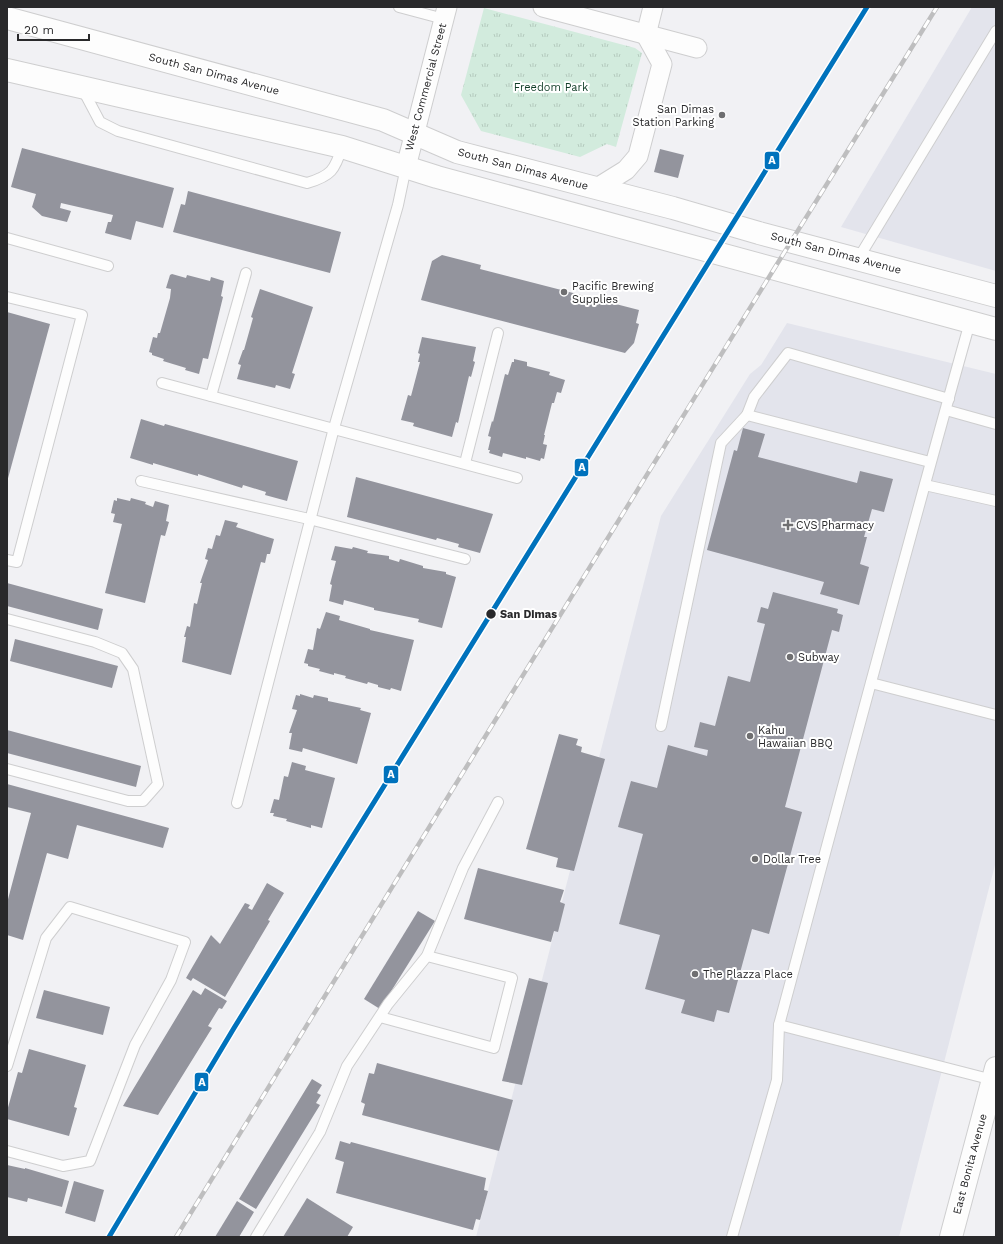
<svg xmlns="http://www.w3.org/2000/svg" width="1003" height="1244" font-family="'Work Sans',sans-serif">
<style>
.built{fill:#e3e4ec}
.grass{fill:url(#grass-tufts)}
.building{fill:#93949d}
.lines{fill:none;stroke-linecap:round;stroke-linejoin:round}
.service-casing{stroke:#cececf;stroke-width:12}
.minor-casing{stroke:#cececf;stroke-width:21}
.tertiary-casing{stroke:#cececf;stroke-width:24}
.secondary-casing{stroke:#cececf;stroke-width:24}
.service{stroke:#fdfdfd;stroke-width:10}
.minor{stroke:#fdfdfd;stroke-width:19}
.tertiary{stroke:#fdfdfd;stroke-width:22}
.secondary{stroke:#fdfdfd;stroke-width:22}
.rail-casing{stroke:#bebebf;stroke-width:4.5}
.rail{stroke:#fff;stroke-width:3;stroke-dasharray:9;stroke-linecap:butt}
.rail-1-casing{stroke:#fff;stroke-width:8}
.rail-1{stroke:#0072bc;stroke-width:5}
.poi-dot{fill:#6f6f71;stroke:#fff;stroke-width:1.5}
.stop-dot{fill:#29292b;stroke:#fff;stroke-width:1.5}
.labels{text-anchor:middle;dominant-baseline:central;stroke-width:4;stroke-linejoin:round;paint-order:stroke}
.street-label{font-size:11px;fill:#29292b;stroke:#fff}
.park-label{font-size:11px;fill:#113e28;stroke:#fff}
.poi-label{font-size:11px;fill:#29292b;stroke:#fff;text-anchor:start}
.stop-label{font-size:11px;font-weight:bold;fill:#29292b;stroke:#fff;text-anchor:start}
.line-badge{stroke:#fff;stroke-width:1.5}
.badge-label{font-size:11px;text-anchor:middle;font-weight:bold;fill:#fff}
</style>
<defs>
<pattern id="grass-tufts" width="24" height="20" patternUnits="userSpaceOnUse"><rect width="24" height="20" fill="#d2ebdd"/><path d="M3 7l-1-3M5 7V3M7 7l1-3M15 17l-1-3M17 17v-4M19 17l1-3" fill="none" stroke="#b4cabe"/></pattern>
</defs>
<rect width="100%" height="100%" fill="#f1f1f4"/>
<g class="built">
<path d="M972 7H996V271L841 227Z"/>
<path d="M787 323 996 374V861L899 1237H476L661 516 750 374 761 365Z"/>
</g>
<path class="grass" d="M484 8 635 48 642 53 616 147 607 144 580 157 481 131 461 95Z"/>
<g class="building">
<path d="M22 148 174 188 163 228 136 221 131 240 105 233 108 222H111L113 215 61 203 60 208 71 211 67 222 42 216 32 207 36 194 11 187Z"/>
<path d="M660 149 684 155 678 178 654 172Z"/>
<path d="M188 191 341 232 330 273 173 232 181 204 185 205Z"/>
<path d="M442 255 481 265 480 269 639 310 636 323 639 324 634 343 625 353 421 300 432 261Z"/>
<path d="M172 274 186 278 187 275 210 281 211 277 224 281 221 296 223 297 208 359 203 358 199 374 185 370 186 368 163 361 164 359 152 355V353L149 352 153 337 157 338 158 333H160L170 298 171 289 166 288 170 275Z"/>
<path d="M260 289 313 307 292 373 295 374 290 389 276 385 275 388 237 379 241 365 238 364 243 350H244L253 318 251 317Z"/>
<path d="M7 312 50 324 7 482Z"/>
<path d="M422 337 476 347 473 361 475 362 471 377 469 376 458 423 456 422 452 437 413 426 414 423 401 420 408 395 411 396 420 362H418L420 354 418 353Z"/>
<path d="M514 359 527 362V366L550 372 549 375 565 380 561 393 557 392 554 403H552L544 435H545L543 444 547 445 544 459 541 458 540 461 526 457V459L503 453 502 457 489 453 490 450H488L491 437 488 436 492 421 493 422 505 374 508 375 512 362H514Z"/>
<path d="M141 419 164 426 165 424 298 461 287 501 265 495 266 492 243 485 242 488 198 474V476L153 463V465L130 458Z"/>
<path d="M743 428 765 434 758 457 857 483 860 471 893 479 884 512 872 509 864 537H867L860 564 869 567 859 605 820 594 824 582 707 550 734 450 737 451Z"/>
<path d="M356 477 493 514 480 553 458 547 459 544 437 538 436 540 347 517Z"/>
<path d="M117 498 130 501 131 498 146 502 145 504 153 507 155 501 169 505 166 521 169 522 165 536 161 535 145 603 105 593 122 524 113 522 115 514 111 513 114 500 117 501Z"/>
<path d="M225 520 238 523 236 527 274 539 270 554H267L265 563 261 562 231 675 182 662 186 637H184L187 626 190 627 194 603 197 604 202 583H200L208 560 205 559 208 548 212 549 216 535 220 536Z"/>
<path d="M335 546 352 549 353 547 368 551 367 553 389 556V559L399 562 400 559 423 566V568L446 572V574L456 577 442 628 418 622 419 619 374 610V608L344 600 343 605 329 601 332 585 330 584 336 561 331 560Z"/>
<path d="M7 583 103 609 98 630 7 606Z"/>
<path d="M773 592 838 609 837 613 843 615 839 632 832 630 785 807 802 812 769 934 752 929 729 1013 717 1010 714 1022 681 1013 685 1000 645 989 660 935 619 924 643 834 618 827 631 781 657 788 668 745 707 756 708 750 694 747 700 722 715 726 728 676 750 682 765 624 757 622 761 607 768 609Z"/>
<path d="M326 612 340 616 339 620 370 629V630L414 640 401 691 391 688 390 690 378 687V685L368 682 367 684 345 678 346 676 334 673V675L319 671 320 669 308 666V664L304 663 308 649 313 650 317 628 320 629Z"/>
<path d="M15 639 118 666 112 688 10 661Z"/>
<path d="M300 694 313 698 314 695 328 698V701L361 708 360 710 371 713 357 764 303 748 302 752 289 749 292 733H289L297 710 292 709 296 695 300 696Z"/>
<path d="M7 730 141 766 136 787 7 753Z"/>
<path d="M559 734 578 739 576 745 582 747 581 752 605 759 574 871 556 867 558 858 526 849Z"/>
<path d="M292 762 306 766 305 770 335 778 322 828 311 825V828L286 821 287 819 273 816 274 813H270L274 799 279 800 284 776 288 777Z"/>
<path d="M7 784 169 828 163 848 77 825 68 859 47 853 23 940 7 935V903L31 813 7 807Z"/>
<path d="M478 868 564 890 560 902 565 904 558 932 554 931 551 942 464 919Z"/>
<path d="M267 883 284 893 268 920 270 921 225 997 193 978 191 981 186 978 211 935 220 944 245 903 250 905 248 908 252 910Z"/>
<path d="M418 911 435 921 380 1009 364 999Z"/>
<path d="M529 978 548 983 522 1085 502 1081Z"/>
<path d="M205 988 227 1001 222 1009 219 1008 208 1026 212 1028 158 1115 123 1106 193 990 201 995Z"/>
<path d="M44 990 110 1007 103 1035 36 1018Z"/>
<path d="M29 1049 86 1065 74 1107 77 1108 69 1136 7 1119V1111L18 1072 22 1073Z"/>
<path d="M377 1063 513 1100 499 1151 362 1115 365 1104 361 1102 369 1073 374 1074Z"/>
<path d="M312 1079 322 1085 317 1093 321 1095 316 1103 320 1105 256 1209 239 1199Z"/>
<path d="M340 1141 350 1144 351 1142 486 1178 484 1190 488 1191 480 1220 476 1219 473 1230 336 1193 344 1162 335 1159Z"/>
<path d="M7 1165 25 1169V1168L69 1181 62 1207 28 1198 27 1202 7 1197Z"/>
<path d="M74 1181 104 1190 95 1222 65 1213Z"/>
<path d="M307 1198 353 1227 347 1237H283Z"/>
<path d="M237 1201 254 1212 239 1237H215Z"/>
</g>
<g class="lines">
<defs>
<g id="service">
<path d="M399 7 444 19"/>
<path d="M82 88 100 122 118 131 307 183C331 176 335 170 342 147"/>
<path d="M7 238 108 266"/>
<path d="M858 259 996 31"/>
<path d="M7 297 82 315 17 562 7 560"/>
<path d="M162 383 517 478"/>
<path d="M211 396 246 273"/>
<path d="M946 410 996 424"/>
<path d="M930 462 747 415 754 397 788 353 949 399"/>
<path d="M465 463 498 333"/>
<path d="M141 481 309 519 465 559"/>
<path d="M925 485 996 501"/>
<path d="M7 619 95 642 122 653 133 669 158 784 143 801H128L7 769"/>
<path d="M871 683 996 715"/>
<path d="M661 726 721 443 747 415"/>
<path d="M237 803 334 428 398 205 406 167"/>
<path d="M380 1017 494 1048 512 978 427 956"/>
<path d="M779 1025 993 1080"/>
<path d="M7 1066 46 938 70 907 185 942 171 980 135 1045 90 1161 63 1166 7 1151"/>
<path d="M256 1237 320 1132 347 1066 388 1004 427 956 463 868 498 802"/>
<path d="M732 1237 777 1080 779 1025C842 790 904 556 970 322"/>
</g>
<g id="minor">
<path d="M543 7 697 48"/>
<path d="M406 167 447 7"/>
<path d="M597 188 626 170 638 156 662 64 646 35 653 7"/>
</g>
<g id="tertiary">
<path d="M7 18 383 120 457 152 673 208 759 233 996 296"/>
<path d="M7 70 342 147 437 177 996 329"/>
</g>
<path id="secondary" d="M951 1237 996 1068"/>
</defs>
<use href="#service" class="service-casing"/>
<use href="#minor" class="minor-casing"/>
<use href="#tertiary" class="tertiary-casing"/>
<use href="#secondary" class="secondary-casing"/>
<use href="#service" class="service"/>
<use href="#minor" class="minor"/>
<use href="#tertiary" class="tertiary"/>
<use href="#secondary" class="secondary"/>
<defs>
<path id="rail" d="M176 1237 774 269 937 7"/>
</defs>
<use href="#rail" class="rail-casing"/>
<use href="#rail" class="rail"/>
<defs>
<path id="rail-1" d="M109 1237 234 1028 867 7"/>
</defs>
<use href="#rail-1" class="rail-1-casing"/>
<use href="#rail-1" class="rail-1"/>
</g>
<g class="poi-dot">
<circle cx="722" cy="115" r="4"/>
<circle cx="564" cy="292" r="4"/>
<path d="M786 519h4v4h4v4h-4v4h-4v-4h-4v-4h4z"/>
<circle cx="790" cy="657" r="4"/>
<circle cx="750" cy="736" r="4"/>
<circle cx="755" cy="859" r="4"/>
<circle cx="695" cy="974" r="4"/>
</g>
<circle class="stop-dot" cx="491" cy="614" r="5.5"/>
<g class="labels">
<g class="street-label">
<text transform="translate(214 74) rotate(15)">South San Dimas Avenue</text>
<text transform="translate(426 87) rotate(-75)">West Commercial Street</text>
<text transform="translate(523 169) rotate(15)">South San Dimas Avenue</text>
<text transform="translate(836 253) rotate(15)">South San Dimas Avenue</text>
<text transform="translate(970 1164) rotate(-75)">East Bonita Avenue</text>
</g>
<g class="park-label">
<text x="551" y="87">Freedom Park</text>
</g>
<g class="poi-label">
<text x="714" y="109" text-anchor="end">San Dimas<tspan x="714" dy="13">Station Parking</tspan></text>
<text x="572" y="286">Pacific Brewing<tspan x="572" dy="13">Supplies</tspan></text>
<text x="796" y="525">CVS Pharmacy</text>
<text x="798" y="657">Subway</text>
<text x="758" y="730">Kahu<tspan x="758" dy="13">Hawaiian BBQ</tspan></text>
<text x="763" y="859">Dollar Tree</text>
<text x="703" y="974">The Plazza Place</text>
</g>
<g class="stop-label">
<text x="500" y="614">San Dimas</text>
</g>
</g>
<g class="line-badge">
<rect x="764" y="151" width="16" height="19" rx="4" fill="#0072bc"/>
<rect x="574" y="458" width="15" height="19" rx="4" fill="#0072bc"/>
<rect x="383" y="765" width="16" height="19" rx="4" fill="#0072bc"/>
<rect x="194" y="1072" width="15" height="20" rx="4" fill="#0072bc"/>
</g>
<g class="badge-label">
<text x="772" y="164">A</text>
<text x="582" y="471">A</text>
<text x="391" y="778">A</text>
<text x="202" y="1086">A</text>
</g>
<rect width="1003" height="1244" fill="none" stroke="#29292b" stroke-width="16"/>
<path d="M18 34v6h71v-6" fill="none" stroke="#29292b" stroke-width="2"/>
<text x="24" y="34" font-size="12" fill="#29292b" stroke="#ffffff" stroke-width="3" paint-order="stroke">20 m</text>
</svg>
